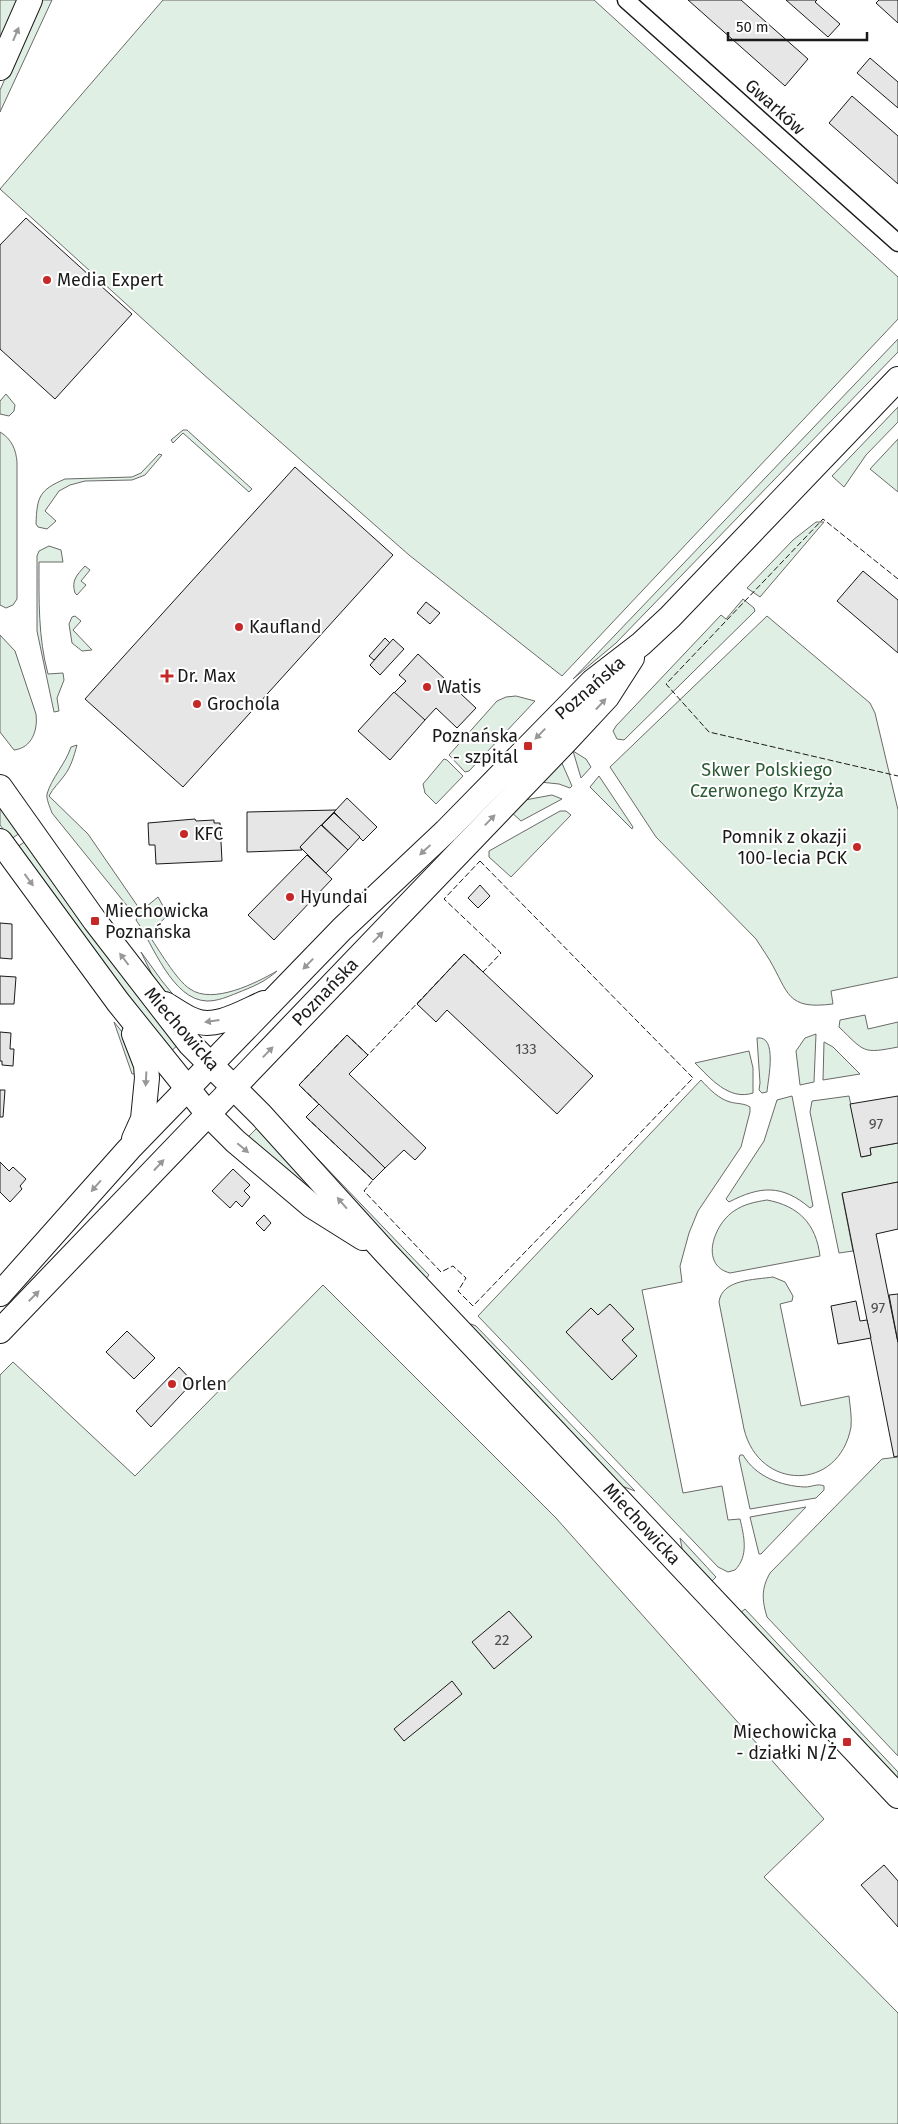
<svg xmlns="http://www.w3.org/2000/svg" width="898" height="2124" font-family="'Fira Sans',sans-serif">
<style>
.green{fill:#e0efe3;stroke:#6a6a6a}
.building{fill:#e6e6e6;stroke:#1a1a1a}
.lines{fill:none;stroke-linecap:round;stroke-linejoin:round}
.street-casing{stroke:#1a1a1a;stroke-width:19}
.secondary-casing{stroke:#1a1a1a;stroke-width:26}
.street{stroke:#fff;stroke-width:16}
.secondary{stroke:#fff;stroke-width:24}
.fence{stroke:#1a1a1a;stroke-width:1;stroke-dasharray:6 2.5;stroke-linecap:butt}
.oneway{fill:#989898}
.poi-dot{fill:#c62828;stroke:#fff;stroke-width:2}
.labels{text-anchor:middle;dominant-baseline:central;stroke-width:4;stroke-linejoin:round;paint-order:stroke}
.number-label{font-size:15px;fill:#4d4d4d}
.street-label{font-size:18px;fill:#1a1a1a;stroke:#fff}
.poi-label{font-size:18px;fill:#1a1a1a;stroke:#fff;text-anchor:start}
.park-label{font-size:18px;fill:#2b5a34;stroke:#fff}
</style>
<rect width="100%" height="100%" fill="#fff"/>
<g class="green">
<path d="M0 0H18L0 40Z"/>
<path d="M40 0H52L0 112V90Z"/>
<path d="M163 0H594L898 277V319L562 676 409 555 203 374 0 189Z"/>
<path d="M898 339V352L616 643 573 679Z"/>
<path d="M6 394 15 405 14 411 9 416 0 414V401Z"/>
<path d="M898 407V422L866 455 844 487 832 476Z"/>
<path d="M183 430H187L252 489 249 492 183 433 173 443 171 440Z"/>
<path d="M0 432C12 439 16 450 17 462V599L13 605 6 608 0 605Z"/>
<path d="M898 439V492L870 469Z"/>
<path d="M159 454 162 455 145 475 132 480 85 481 70 485 59 491 45 511 56 521 47 529 38 527 36 524C37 497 39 490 65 479L132 477 141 473Z"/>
<path d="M816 522H824L760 597 747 588 793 540Z"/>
<path d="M49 546 61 550 63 562H39C39 600 38 637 48 674L63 673 64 680 57 698 59 711 54 712 37 631V556L39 551Z"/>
<path d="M85 566 90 570 81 581 86 585 77 595 75 593C71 580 77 575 85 566Z"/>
<path d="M743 599 754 608 755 611 624 740 617 739 613 731 616 726 721 615 726 619Z"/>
<path d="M75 616 81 621 73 630 92 650 82 651 72 643 69 624 72 617Z"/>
<path d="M767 616 870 703 875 713 898 810V977L831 991 833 1004C786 1010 789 993 769 959 765 952 760 946 756 939L656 837 610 767Z"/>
<path d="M0 635 15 651 36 714C38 730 32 748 14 750L0 732Z"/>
<path d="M516 696 535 701 469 771 465 772 449 755 497 701 506 697Z"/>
<path d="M77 745C74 756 71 767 64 776 59 783 53 788 49 796L88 834 141 911 158 897 168 915 148 934C158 948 176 980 190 989 213 1005 256 983 277 971 265 982 252 987 237 993 227 997 218 1001 207 1001 172 1000 153 944 136 920L137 918 52 813C50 807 46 799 47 794 51 779 66 763 71 747Z"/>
<path d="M573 751 586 759 591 767 581 778Z"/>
<path d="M444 759 447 760 463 776 436 804 425 793 423 784Z"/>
<path d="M561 761 572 786 570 788 559 784 540 782Z"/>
<path d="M599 776 633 827 632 829 590 787Z"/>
<path d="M552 795 562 799 521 821 510 811 525 800Z"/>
<path d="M0 805 20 833 11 839 0 825Z"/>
<path d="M560 811H566L571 815 511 877 489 857V851Z"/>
<path d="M26 841 178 1045 170 1052 17 847Z"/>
<path d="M141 952 162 981 176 998 161 993Z"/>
<path d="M865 1015 868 1029 898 1022V1047C862 1054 865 1052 839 1027L840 1020Z"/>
<path d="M114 1022 127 1038 138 1073 132 1074Z"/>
<path d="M816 1034 814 1082 800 1085 796 1051 805 1038Z"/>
<path d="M757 1038C778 1035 768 1079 767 1092L762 1093 759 1090 760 1083Z"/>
<path d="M824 1042 833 1047 860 1074 823 1080Z"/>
<path d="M749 1051 753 1068V1093C729 1101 710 1078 695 1063Z"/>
<path d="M701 1080C709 1089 719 1099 730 1102 737 1104 744 1103 750 1107V1112L741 1147 698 1211 689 1233 680 1266 682 1282 642 1290 683 1493 722 1486 728 1520 740 1519C744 1536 749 1556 735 1570L728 1572 718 1567 478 1316Z"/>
<path d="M792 1096 813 1206 810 1208C782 1184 760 1186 729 1202L726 1199 764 1141 777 1100Z"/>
<path d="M849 1096 862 1157 871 1155 870 1148 898 1143V1182L842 1194 853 1251 839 1253 810 1112 812 1101Z"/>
<path d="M271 1110 429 1275 425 1280Z"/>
<path d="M257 1128 326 1203 245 1140Z"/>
<path d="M767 1200C799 1206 816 1224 820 1256L730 1273C699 1265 714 1224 734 1211 744 1204 755 1202 767 1200Z"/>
<path d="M773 1277 785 1282 793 1296 792 1301 780 1304 801 1406 849 1396C850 1407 852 1417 851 1427 839 1492 759 1491 744 1429L719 1302C722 1279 754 1280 773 1277Z"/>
<path d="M323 1285 556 1518 824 1819 764 1877 898 2013V2124H0V1375L13 1362 135 1476Z"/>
<path d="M471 1324 476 1326 635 1491 619 1485 465 1326Z"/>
<path d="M740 1455H743C756 1477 781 1486 805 1487 812 1487 818 1483 824 1486V1490L816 1498 750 1509 739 1458Z"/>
<path d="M898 1457V1756L767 1617C762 1600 761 1589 770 1573L882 1459Z"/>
<path d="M806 1507 761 1554H759L750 1517Z"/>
<path d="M680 1538 716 1577 711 1582 683 1553Z"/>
<path d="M745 1609 898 1772V1783L739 1614Z"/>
</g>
<g class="building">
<path d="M688 0H741L808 59 785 86Z"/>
<path d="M786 0H817L815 2 840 24 828 37Z"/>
<path d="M879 0H898V23L876 3Z"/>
<path d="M870 58 898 82V108L857 73Z"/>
<path d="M852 96 898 136V184L829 123Z"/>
<path d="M26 218 132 314 55 399 0 349V245Z"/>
<path d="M295 467 393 555 183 787 85 699Z"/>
<path d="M863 571 898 600V653L837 601Z"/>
<path d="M426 602 440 613 430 624 417 613Z"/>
<path d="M385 638 390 643 374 660 369 656Z"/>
<path d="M393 639 404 649 380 675 370 665Z"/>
<path d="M418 654 476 708 457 728 436 708 424 721 394 693 406 681 399 675Z"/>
<path d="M394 692 425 720 390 760 358 731Z"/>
<path d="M347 798 377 827 363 841 334 812Z"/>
<path d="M336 810 300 847 302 850 247 852V812Z"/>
<path d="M334 813 360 837 348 850 322 825Z"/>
<path d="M195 819 196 821 214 820V823H220L222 861 156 864 155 845H149L148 823Z"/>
<path d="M321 825 348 850 326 873 300 847Z"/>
<path d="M307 855 332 879 274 940 248 915Z"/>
<path d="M480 885 490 896 478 908 468 898Z"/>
<path d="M0 923 12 924V959L0 958Z"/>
<path d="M464 954 593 1076 557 1114 447 1010 436 1022 417 1004Z"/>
<path d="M0 976 16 977 14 1004H0Z"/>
<path d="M0 1032 11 1033 10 1049H14L13 1066 2 1065V1061H0Z"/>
<path d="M347 1035 368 1055 349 1074 426 1148 415 1160 404 1150 385 1168 299 1085Z"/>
<path d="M0 1090H5L3 1117H0Z"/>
<path d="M898 1096V1143L870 1148 871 1155 861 1157 850 1104Z"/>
<path d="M319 1104 385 1168 373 1180 306 1117Z"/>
<path d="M0 1162 9 1171 13 1167 26 1179 20 1186 22 1189 10 1202 0 1192Z"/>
<path d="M233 1169 250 1185 244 1191 250 1197 242 1207 236 1201 230 1208 212 1191Z"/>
<path d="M898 1182V1229L876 1234 898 1343V1456L894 1457 842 1193Z"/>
<path d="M264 1215 271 1223 264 1231 256 1223Z"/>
<path d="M898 1294V1342L889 1295Z"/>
<path d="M856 1301 860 1321 867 1320 871 1338 838 1344 831 1306Z"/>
<path d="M610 1304 634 1329 622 1340 637 1356 612 1380 566 1332 591 1308 598 1315Z"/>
<path d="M127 1331 155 1358 134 1379 106 1352Z"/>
<path d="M179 1367 193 1382 151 1427 136 1411Z"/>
<path d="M509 1611 532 1637 494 1669 472 1642Z"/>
<path d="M452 1681 462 1694 404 1741 394 1729Z"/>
<path d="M884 1865 898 1881V1927L861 1885Z"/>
</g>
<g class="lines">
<defs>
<path id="street" d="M626 0 898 243"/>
<g id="secondary">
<path d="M0 68 30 0"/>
<path d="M0 787 95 921 190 1044 261 1115 385 1252 898 1796"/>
<path d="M0 841 118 1002 208 1114 235 1141 312 1206 363 1238"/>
<path d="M165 1004C174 1009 183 1016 193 1020 215 1030 243 1012 264 1003"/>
<path d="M134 1139 143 1119 147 1078 146 1065 134 1034"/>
<path d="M0 1294 129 1149 342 929 446 831 593 681 641 644 670 617 898 379"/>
<path d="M0 1331 567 740 607 697 632 658"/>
</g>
</defs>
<use href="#street" class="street-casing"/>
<use href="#secondary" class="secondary-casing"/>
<use href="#street" class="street"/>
<use href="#secondary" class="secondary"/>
<g class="fence">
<path d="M898 579 823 519 666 684 709 732 898 776"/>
<path d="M480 861 693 1078 473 1306 458 1291 466 1278 453 1266 441 1272 364 1191 373 1180 306 1117 319 1104 299 1085 347 1035 368 1055 464 954 483 972 501 953 444 899Z"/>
</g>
</g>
<defs><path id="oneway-solid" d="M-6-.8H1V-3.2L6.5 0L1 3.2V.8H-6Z" transform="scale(1.25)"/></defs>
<g class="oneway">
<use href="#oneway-solid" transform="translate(16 34) rotate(-67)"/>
<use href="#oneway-solid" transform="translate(601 704) rotate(-47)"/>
<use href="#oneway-solid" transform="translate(540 734) rotate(134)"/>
<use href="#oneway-solid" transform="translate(490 820) rotate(-46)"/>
<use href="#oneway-solid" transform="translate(425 850) rotate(137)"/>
<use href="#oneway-solid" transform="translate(29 880) rotate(54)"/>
<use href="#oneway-solid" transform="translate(378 937) rotate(-46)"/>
<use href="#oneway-solid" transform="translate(124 959) rotate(-127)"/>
<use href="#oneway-solid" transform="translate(308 964) rotate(134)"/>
<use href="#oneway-solid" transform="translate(212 1021) rotate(172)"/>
<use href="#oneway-solid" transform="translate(268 1052) rotate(-46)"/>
<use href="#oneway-solid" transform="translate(146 1079) rotate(93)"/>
<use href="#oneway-solid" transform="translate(243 1148) rotate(40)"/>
<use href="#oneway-solid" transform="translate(159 1165) rotate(-47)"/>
<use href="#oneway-solid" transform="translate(96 1186) rotate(131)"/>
<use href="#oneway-solid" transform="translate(342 1203) rotate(-131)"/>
<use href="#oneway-solid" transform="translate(34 1296) rotate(-45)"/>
</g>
<g class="poi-dot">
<circle cx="47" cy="280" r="5"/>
<circle cx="239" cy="627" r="5"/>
<path d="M164.5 668.5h5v5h5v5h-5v5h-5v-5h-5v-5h5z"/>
<circle cx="427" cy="687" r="5"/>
<circle cx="197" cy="704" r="5"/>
<rect x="523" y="741" width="10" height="10" rx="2.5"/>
<circle cx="184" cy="834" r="5"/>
<circle cx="857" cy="847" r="5"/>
<circle cx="290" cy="897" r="5"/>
<rect x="90" y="916" width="10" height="10" rx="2.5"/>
<circle cx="172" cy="1384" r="5"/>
<rect x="842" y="1737" width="10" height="10" rx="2.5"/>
</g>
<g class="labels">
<g class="number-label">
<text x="526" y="1049">133</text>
<text x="876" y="1124">97</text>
<text x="878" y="1308">97</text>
<text x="502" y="1640">22</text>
</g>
<g class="street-label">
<text transform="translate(775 107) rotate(42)">Gwarków</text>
<text transform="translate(590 688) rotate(-41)">Poznańska</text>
<text transform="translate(325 992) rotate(-46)">Poznańska</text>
<text transform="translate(182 1029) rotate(49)">Miechowicka</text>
<text transform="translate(642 1524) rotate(47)">Miechowicka</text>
</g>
<g class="poi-label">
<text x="57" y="280">Media Expert</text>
<text x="249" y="627">Kaufland</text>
<text x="177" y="676">Dr. Max</text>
<text x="437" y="687">Watis</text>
<text x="207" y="704">Grochola</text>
<text x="518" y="736" text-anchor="end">Poznańska<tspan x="518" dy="21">- szpital</tspan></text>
<text x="194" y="834">KFC</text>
<text x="847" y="837" text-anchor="end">Pomnik z okazji<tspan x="847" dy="21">100-lecia PCK</tspan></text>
<text x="300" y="897">Hyundai</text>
<text x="105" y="911">Miechowicka<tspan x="105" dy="21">Poznańska</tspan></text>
<text x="182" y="1384">Orlen</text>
<text x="837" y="1732" text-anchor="end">Miechowicka<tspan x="837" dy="21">- działki N/Ż</tspan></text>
</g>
<g class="park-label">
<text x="767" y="770">Skwer Polskiego<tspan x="767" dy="21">Czerwonego Krzyża</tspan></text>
</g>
</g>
<path d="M728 32v8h139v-8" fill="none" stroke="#1a1a1a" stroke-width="2.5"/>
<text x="736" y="32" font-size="15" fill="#1a1a1a" stroke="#ffffff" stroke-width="4" paint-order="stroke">50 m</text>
</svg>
